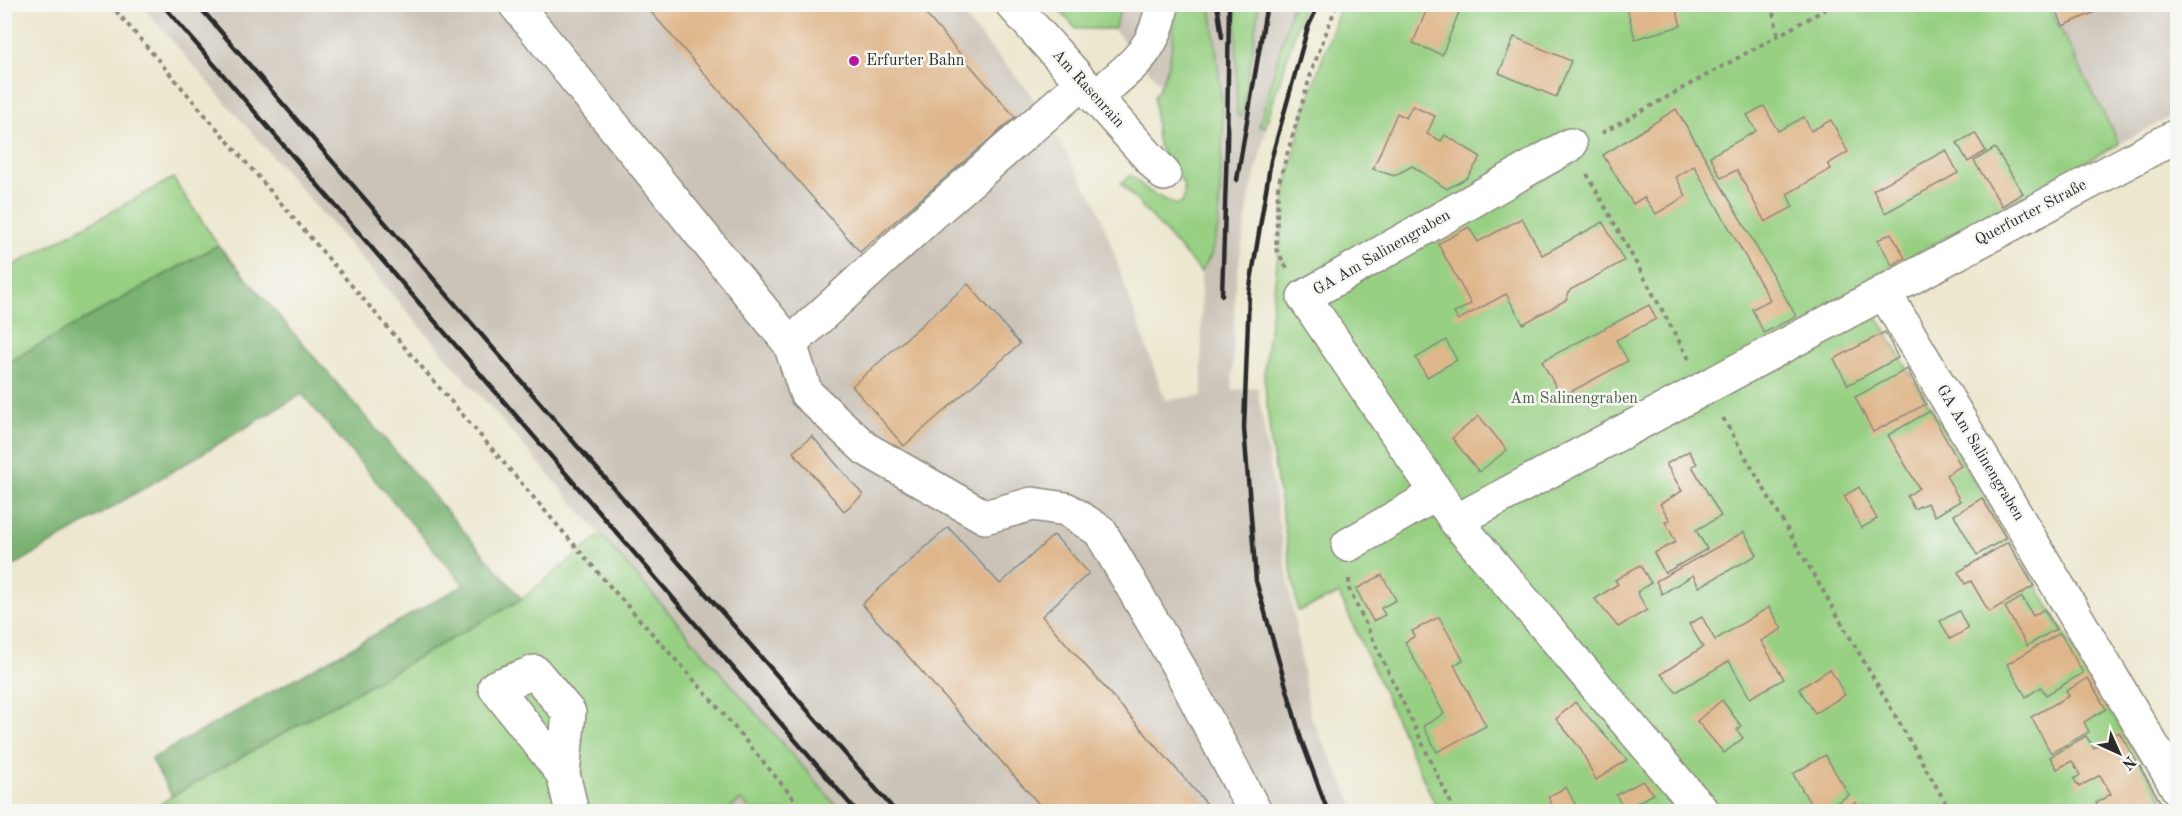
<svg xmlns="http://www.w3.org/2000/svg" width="2182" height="816" font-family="'Old Standard TT',serif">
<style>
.industrial{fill:#cbc3b8}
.green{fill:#97d083;stroke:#617e57;stroke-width:1.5}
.forest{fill:#79b271;stroke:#526e4e;stroke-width:1.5}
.building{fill:#dfb68a}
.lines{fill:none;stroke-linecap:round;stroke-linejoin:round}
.minor-casing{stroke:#8c897c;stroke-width:36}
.path{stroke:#8c897c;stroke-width:4;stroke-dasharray:4.5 4.5;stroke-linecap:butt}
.minor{stroke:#fff;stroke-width:33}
.rail{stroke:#2b2b2b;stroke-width:4.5}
.poi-dot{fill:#b5179e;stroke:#f6f6f2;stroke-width:2}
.labels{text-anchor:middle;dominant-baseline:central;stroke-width:5;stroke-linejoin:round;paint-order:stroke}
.poi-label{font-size:16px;fill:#2b2b2b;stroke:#f6f6f2;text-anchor:start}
.street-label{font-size:16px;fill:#2b2b2b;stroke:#f6f6f2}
.park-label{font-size:16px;fill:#4b5d45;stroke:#f6f6f2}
</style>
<rect width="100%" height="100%" fill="#f6f6f2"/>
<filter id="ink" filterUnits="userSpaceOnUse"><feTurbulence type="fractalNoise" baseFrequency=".0167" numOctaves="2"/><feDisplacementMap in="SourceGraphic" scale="12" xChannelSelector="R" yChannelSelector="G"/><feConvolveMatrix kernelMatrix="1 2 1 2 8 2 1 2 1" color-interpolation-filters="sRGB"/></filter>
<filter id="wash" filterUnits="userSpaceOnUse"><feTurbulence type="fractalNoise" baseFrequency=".008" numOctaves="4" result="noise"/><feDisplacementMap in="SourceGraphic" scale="24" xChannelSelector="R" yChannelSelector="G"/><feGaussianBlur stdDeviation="1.35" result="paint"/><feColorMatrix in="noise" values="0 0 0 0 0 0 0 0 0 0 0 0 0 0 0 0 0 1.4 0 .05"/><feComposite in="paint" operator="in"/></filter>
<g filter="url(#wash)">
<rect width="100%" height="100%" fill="#ece7ce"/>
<g class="industrial">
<path d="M141 5H953L1029 91 1097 205 1165 400 1202 396 1201 272 1207 113 1162 86 1093 5H1304L1277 86 1250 195 1235 287 1232 390 1257 387 1310 715 1357 811H841Z"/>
<path d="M2048 5H2177V113L2119 144Z"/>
<path d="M741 800 751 811 725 812Z"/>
</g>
<g class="green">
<path d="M1055 5H1122L1114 29H1076Z"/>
<path d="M1175 5H1211L1222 103 1223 132 1218 228 1211 255 1201 272 1121 183 1131 175 1150 192 1176 205 1183 202C1190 177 1167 165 1158 144 1156 139 1155 106 1154 97 1172 71 1174 35 1175 5Z"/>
<path d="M1236 5H1259L1242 117 1237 116Z"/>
<path d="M1292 5H1304L1265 127H1259Z"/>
<path d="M1341 5H2048L2119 144 1858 285 2170 811H1438L1339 594 1298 611 1271 444 1264 374 1286 188 1303 115Z"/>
<path d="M173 178 218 245 5 364V270Z"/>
<path d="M601 535 841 811H751L741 800 725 812H149L172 796 522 599Z"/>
</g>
<path class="forest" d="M218 245 522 599 172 796 151 759 464 585 302 394 5 571V364Z"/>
<g id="blocks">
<g class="building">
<path d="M644 4H917L1015 117 860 252Z"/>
<path d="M1429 4H1456L1461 7 1442 55 1413 43Z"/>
<path d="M1626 4H1675L1681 26 1635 39Z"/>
<path d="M2054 4H2113L2063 26Z"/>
<path d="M1514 37 1571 61 1556 97 1499 73Z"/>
<path d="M1412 106 1435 116 1427 134 1441 141 1445 135 1481 157 1467 178 1447 189 1412 166 1394 176 1373 169 1397 113 1406 118Z"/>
<path d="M1764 106 1778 131 1804 117 1811 131 1831 120 1848 152 1828 164 1831 169 1787 194 1793 207 1765 222 1737 170 1721 178 1710 156 1756 131 1747 115Z"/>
<path d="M1676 109 1706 159 1796 316 1764 333 1752 309 1770 300 1694 166 1676 177 1686 196 1656 214 1644 197 1633 204 1603 155Z"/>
<path d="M1975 133 1986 151 1968 162 1957 143Z"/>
<path d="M1995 148 2023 193 2002 206 1974 161Z"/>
<path d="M1946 150 1958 173 1885 213 1873 190Z"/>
<path d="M1522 218 1542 255 1603 222 1624 261 1570 290 1566 300 1523 324 1506 294 1458 320 1454 313 1471 304 1438 244 1469 227 1478 242Z"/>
<path d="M1891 233 1905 258 1892 265 1878 240Z"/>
<path d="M968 284 1020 344 904 446 852 386Z"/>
<path d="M1649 305 1656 319 1616 340 1628 361 1561 397 1542 361Z"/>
<path d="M1885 332 1898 358 1848 385 1834 359Z"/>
<path d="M1446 340 1457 360 1427 377 1416 358Z"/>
<path d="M1907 369 1926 404 1873 432 1855 397Z"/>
<path d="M1930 411 1961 466 1946 475 1960 501 1935 516 1927 503 1914 509 1907 496 1919 488 1888 435Z"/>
<path d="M1479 416 1507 450 1479 472 1452 438Z"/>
<path d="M812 436 863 495 844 511 793 452Z"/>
<path d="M1689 451 1697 464 1692 466 1721 516 1696 530 1707 549 1665 573 1654 553 1676 542 1665 522 1670 520 1660 504 1682 491 1666 464Z"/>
<path d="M1859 487 1877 519 1862 528 1844 496Z"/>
<path d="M1982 498 2006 538 1977 555 1954 515Z"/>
<path d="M948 527 1000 584 1054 535 1089 573 1042 616 1214 812H1046L862 604Z"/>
<path d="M1744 532 1757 555 1699 587 1693 575 1662 594 1656 581Z"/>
<path d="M2008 542 2034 586 1989 612 1971 581 1965 584 1958 572Z"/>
<path d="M1640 565 1651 583 1637 592 1647 610 1618 627 1595 599 1618 584 1615 580Z"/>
<path d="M1382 575 1396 600 1381 608 1385 615 1373 621 1356 589Z"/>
<path d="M2022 597 2033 616 2044 609 2056 629 2027 646 2005 607Z"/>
<path d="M1769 607 1782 629 1761 641 1784 679 1750 698 1729 661 1676 692 1661 674 1703 647 1689 624 1702 617 1715 640Z"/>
<path d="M1959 611 1968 629 1950 639 1940 621Z"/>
<path d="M1439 617 1463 660 1454 665 1486 726 1437 752 1423 726 1444 714 1405 642 1415 636 1412 631Z"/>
<path d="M2060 633 2083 673 2046 695 2041 687 2026 697 2007 664Z"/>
<path d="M1830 669 1845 695 1815 713 1799 689Z"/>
<path d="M2088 678 2106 709 2084 722 2089 732 2051 753 2031 717 2069 696 2066 691Z"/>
<path d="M1722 700 1741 726 1737 730 1743 738 1724 753 1697 721Z"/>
<path d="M1575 702 1627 760 1596 780 1580 748 1556 719Z"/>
<path d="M2119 732 2160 801 2141 812H2101L2096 803 2111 794 2100 775 2079 787 2074 779 2080 775 2072 761 2057 769 2050 757 2086 736 2094 748Z"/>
<path d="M1825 755 1849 795 1821 812H1815L1793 774Z"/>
<path d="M1643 781 1654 794 1624 809 1616 795Z"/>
<path d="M1566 787 1578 810 1556 812 1548 797Z"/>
<path d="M1856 802 1862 812H1841Z"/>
<path d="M2162 802 2167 812H2145Z"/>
</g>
</g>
</g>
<g filter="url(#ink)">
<use href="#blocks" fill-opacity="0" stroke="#8c897c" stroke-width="1.5"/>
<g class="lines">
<defs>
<g id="minor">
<path d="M515 4 790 344 806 393 866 449 985 517 1032 504 1066 509 1100 531 1180 669 1255 812"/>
<path d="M1012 4 1164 174"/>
<path d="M1095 97C1129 68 1156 52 1162 4"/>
<path d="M1570 145 1304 297 1456 521 1703 812"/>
<path d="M1884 292 2178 789"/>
<path d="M790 344 930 216 1082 83"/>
<path d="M1456 521 2178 135"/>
<path d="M1348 545 1436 494"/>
<path d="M563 774 569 713 535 672 495 687 563 774 572 812"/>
</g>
</defs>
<use href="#minor" class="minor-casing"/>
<g class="path">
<path d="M110 4 607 583 710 698 805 812"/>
<path d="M1771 4 1778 34"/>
<path d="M1602 133 1835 4"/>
<path d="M1587 174 1689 359"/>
<path d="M1287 268 1276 249 1278 185 1312 70 1337 4"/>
<path d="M1723 418 1951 812"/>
<path d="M1349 579V589L1455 812"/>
</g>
<use href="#minor" class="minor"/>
<g class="rail">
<path d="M162 4 857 812"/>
<path d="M197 4 578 447 896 812"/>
<path d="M1217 4 1222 37"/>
<path d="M1319 4 1308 27 1271 160 1249 293 1244 428 1256 581 1301 739 1328 812"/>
<path d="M1237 180 1267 4"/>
<path d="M1222 295 1227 146 1229 4"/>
</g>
</g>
</g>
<circle class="poi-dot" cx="854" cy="61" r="6"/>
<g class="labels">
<g class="poi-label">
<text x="866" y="61">Erfurter Bahn</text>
</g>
<g class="street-label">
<text transform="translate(1088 89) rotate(48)">Am Rasenrain</text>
<text transform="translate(2031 213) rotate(-28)">Querfurter Straße</text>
<text transform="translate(1382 253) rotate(-30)">GA Am Salinengraben</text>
<text transform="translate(1980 453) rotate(59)">GA Am Salinengraben</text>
</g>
<g class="park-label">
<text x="1574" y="399">Am Salinengraben</text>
</g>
</g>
<rect width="2182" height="816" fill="none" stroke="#f6f6f2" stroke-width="24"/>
<g transform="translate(2119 753) rotate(135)" stroke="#f6f6f2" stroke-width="4.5" paint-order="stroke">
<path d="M0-4.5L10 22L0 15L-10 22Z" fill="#2b2b2b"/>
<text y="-9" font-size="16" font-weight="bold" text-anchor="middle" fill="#2b2b2b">N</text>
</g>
</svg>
